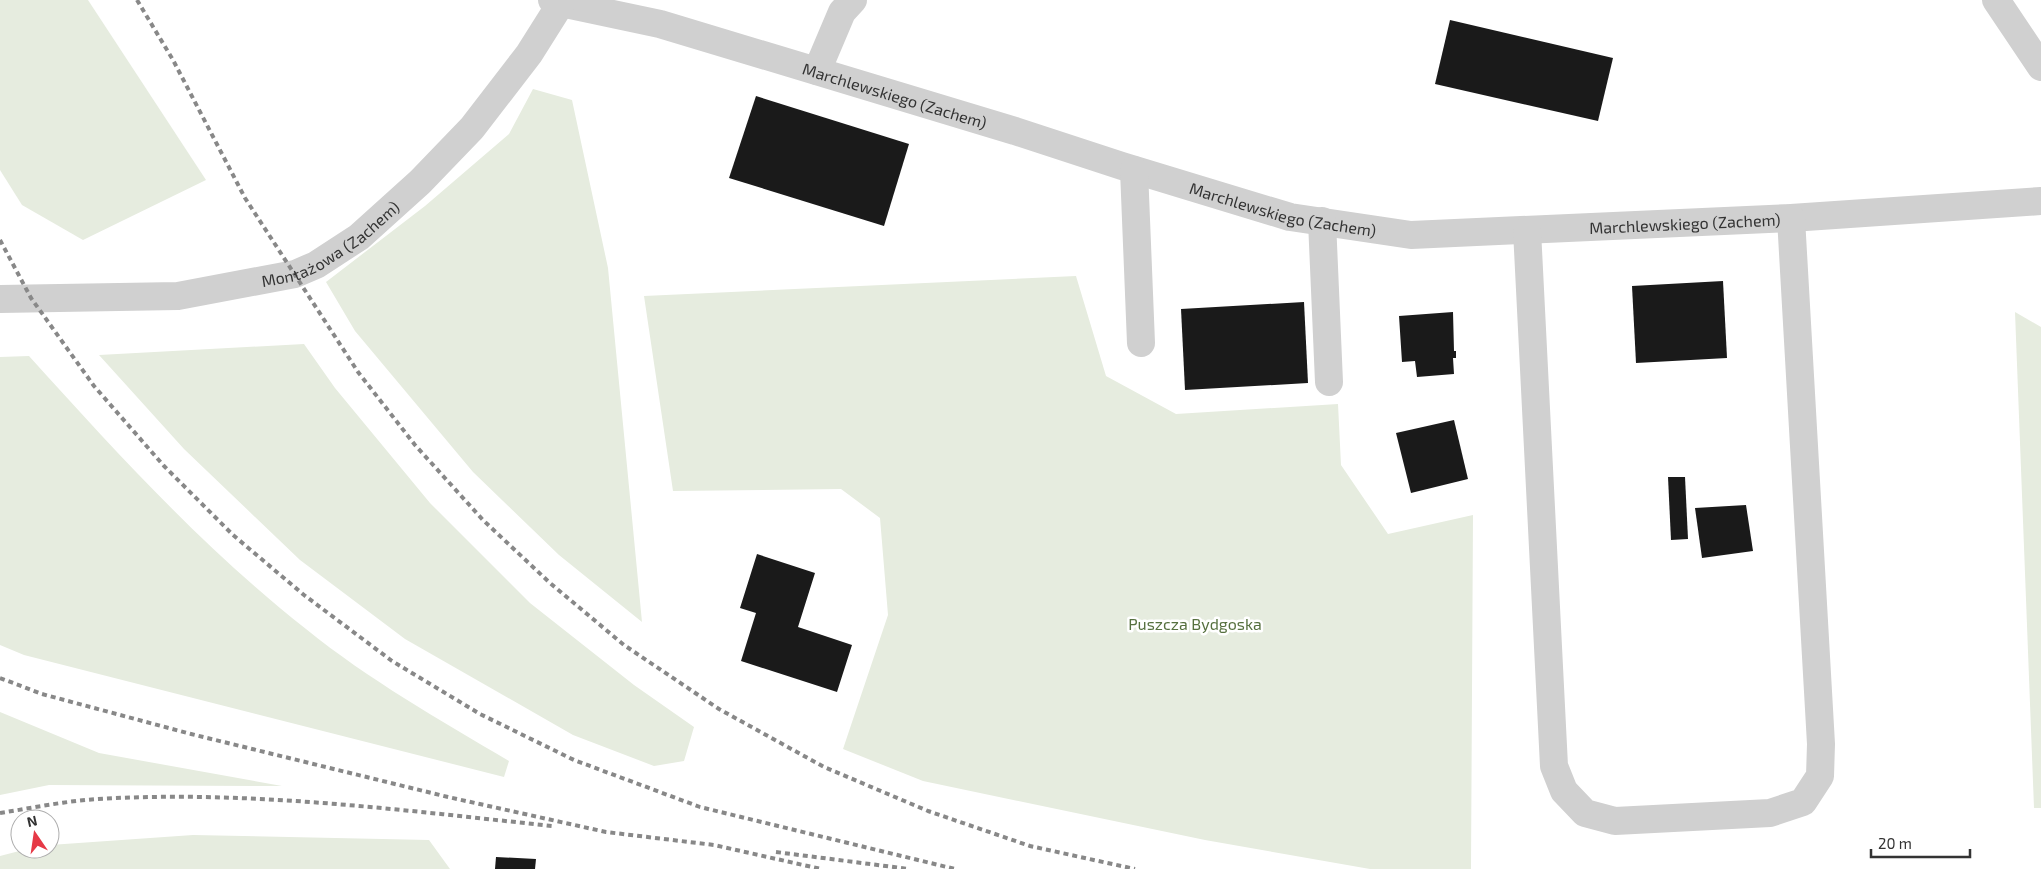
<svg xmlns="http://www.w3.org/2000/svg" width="2041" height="869" font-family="'Exo 2',sans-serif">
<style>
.green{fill:#e6ecdf}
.building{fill:#1a1a1a}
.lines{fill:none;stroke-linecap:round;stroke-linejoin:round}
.minor{stroke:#d0d0d0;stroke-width:28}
.rail{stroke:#888;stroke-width:4;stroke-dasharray:5 4;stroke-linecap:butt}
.labels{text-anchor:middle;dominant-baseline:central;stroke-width:5;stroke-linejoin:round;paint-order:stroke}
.street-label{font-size:16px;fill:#333;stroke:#fff}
.park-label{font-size:16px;fill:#56703f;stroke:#fff}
</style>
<rect width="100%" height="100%" fill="#fff"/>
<g class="green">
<path d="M0 0H88L206 180 83 240 22 205 0 170Z"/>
<path d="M533 89 572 100 608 268 642 622 559 555 473 472 355 331 326 282 425 206 509 134Z"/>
<path d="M1076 276 1106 376 1176 414 1338 404 1341 465 1388 534 1473 515 1471 869H1370L1205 840 923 781 843 749 888 615 880 518 841 489 673 491 644 296Z"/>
<path d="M2015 312 2041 327V808H2034Z"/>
<path d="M304 344 335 388 430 503 530 603 634 685 694 727 684 761 654 766 573 735 405 639 300 560 184 449 99 355Z"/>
<path d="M29 356C117 453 203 548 306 629 369 680 440 720 509 761L504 777 24 655 0 645V357Z"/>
<path d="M0 712 99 753 282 786 49 785 0 795Z"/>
<path d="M193 835 429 840 450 869H0V856L27 849H50V845Z"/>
</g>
<g class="building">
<path d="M1450 20 1613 58 1598 121 1435 84Z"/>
<path d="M756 96 909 144 884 226 729 178Z"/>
<path d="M1723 281 1727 358 1636 363 1632 286Z"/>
<path d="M1304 302 1308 383 1185 390 1181 309Z"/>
<path d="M1453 312 1454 351H1456V358H1453L1454 374 1417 377 1415 361 1402 362 1399 316Z"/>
<path d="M1454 420 1468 479 1411 493 1396 433Z"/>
<path d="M1668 477H1685L1688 539 1671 540Z"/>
<path d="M1746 505 1753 551 1702 558 1695 508Z"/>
<path d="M757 554 815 573 798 627 852 645 837 692 741 661 756 613 740 608Z"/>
<path d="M496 857 536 859 535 869H495Z"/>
</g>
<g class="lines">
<g class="minor">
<path id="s1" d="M552 0 561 3 660 24 1015 131 1122 166 1290 217 1411 235 1791 218 2041 201"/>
<path d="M1996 0 2041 67"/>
<path d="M817 71 842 12 853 0"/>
<path d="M1134 170 1141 343"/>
<path d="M1322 221 1329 382"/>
<path d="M1527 230 1554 766 1564 791 1585 813 1615 821 1770 813 1803 802 1820 776 1821 744 1791 218"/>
<path id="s2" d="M0 299 178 296 295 274 316 265 359 237 420 182 472 128 529 54 563 0"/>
</g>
<g class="rail">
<path d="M137 0 173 60 245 198 358 372 415 445 483 520 550 583 624 645 719 709 824 767 928 811 1030 846 1135 869"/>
<path d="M0 240 31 298 94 386 164 466 233 535 304 595 392 661 480 714 574 760 700 807 955 869"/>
<path d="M0 678 42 694 191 734 448 797 606 832 714 845 821 869"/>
<path d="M0 813C32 808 65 801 98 799 249 790 401 810 552 826"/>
<path d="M776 852 909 869"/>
</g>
</g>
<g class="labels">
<g class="street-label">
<text stroke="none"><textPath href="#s1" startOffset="356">Marchlewskiego (Zachem)</textPath></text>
<text stroke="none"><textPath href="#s1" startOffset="761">Marchlewskiego (Zachem)</textPath></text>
<text stroke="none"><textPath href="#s1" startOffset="1166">Marchlewskiego (Zachem)</textPath></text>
<text stroke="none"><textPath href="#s2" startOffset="342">Montażowa (Zachem)</textPath></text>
</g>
<g class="park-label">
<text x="1195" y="623">Puszcza Bydgoska</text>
</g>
</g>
<g transform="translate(35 834) rotate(347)"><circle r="24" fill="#ffffff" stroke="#adadad"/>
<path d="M0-4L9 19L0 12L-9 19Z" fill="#e63946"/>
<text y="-8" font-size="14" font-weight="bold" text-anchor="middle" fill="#333333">N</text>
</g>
<path d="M1871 849v8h99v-8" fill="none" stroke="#333333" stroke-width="2.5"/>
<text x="1878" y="849" font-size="15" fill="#333333" stroke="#ffffff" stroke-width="4" paint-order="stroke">20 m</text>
</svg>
